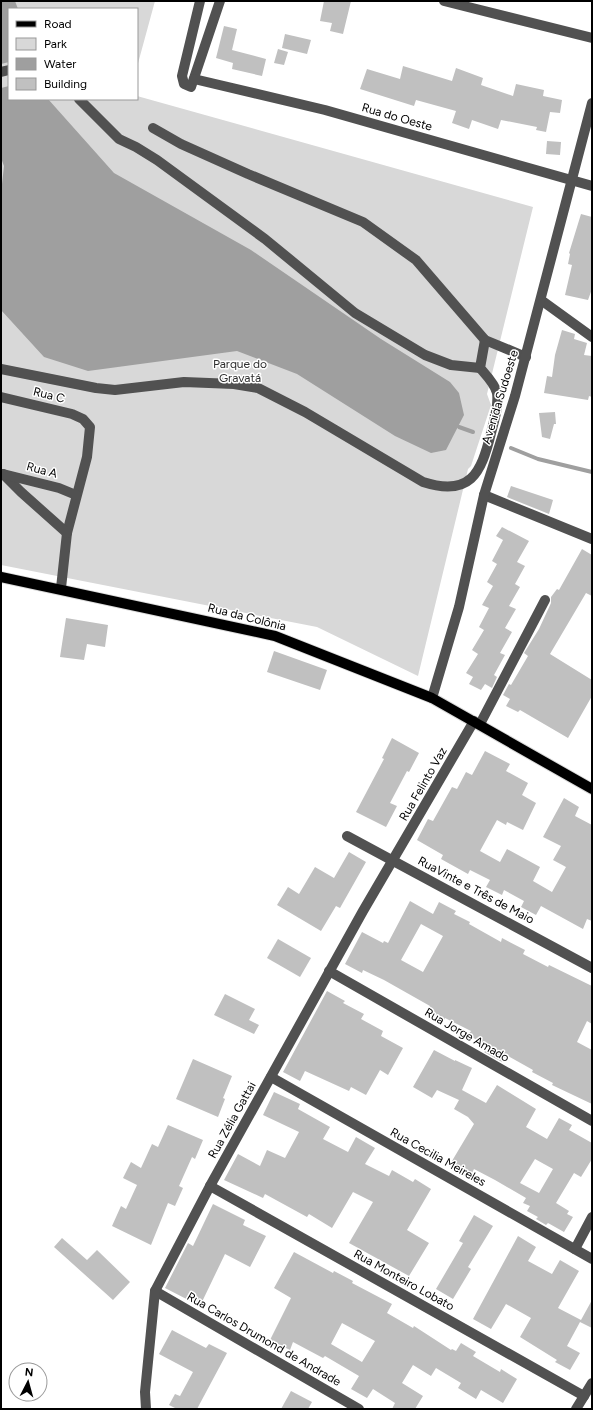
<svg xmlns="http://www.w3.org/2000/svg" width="593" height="1410" font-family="Figtree,sans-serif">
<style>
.green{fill:#d8d8d8}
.water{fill:#9f9f9f}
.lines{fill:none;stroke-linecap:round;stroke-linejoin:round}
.stream{stroke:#9f9f9f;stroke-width:4}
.building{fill:#c0c0c0;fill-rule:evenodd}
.major-casing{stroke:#dbdbdb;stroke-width:12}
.minor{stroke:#515151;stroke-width:10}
.major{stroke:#000;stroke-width:10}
.labels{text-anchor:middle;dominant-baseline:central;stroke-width:3;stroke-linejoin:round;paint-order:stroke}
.street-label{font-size:12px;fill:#000;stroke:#fff}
.park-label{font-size:12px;fill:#2f2f2f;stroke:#fff}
</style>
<rect width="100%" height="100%" fill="#fff"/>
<path class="green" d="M1 1H155L137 67V9H9V99H137V96L533 207 487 394 491 405 471 466 468 469 418 676 317 627 1 565Z"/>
<g class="water">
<path d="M1 1H15L18 9H9V62L1 64Z"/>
<path d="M9 86V99H48L114 173 251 250 381 339 450 382 459 393 464 415 446 450 431 453 395 436 297 374 237 351 88 371 44 357 1 310V193L4 166 1 158V88Z"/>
</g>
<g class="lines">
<g class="stream">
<path d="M459 427 473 432"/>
<path d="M511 448 538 459 592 472"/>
</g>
</g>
<g class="building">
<path d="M324 1H351L343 34 330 31 332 23 320 21Z"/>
<path d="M224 26 237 29 232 50 266 59 262 76 232 69 233 63 216 58Z"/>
<path d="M285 34 311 40 307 54 282 48Z"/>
<path d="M278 49 288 52 284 65 274 63Z"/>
<path d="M403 66 452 81 456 68 483 78 481 85 513 96 516 84 544 90 543 96 562 100 560 113 550 112 546 132 536 130 537 127 501 120 498 129 472 120 469 129 452 123 456 111 416 100 414 106 360 89 367 69 400 79Z"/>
<path d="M547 141 561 142 560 155 546 154Z"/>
<path d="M581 214 592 217V289L588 300 565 295 572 265 568 264 570 254 569 253Z"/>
<path d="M562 330 575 334 574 339 587 343 584 355 592 356V397L589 396 588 400 544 393 547 376 552 377 555 355Z"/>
<path d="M555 412 556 424H554L550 439 542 437 539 413Z"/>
<path d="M511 486 553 500 549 514 507 497Z"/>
<path d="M502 527 529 541 517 562 525 566 515 584 520 587 509 606 516 609 505 628 512 632 500 653 505 655 494 675 497 677 492 688 485 684 481 690 469 684 473 677 466 673 478 654 472 650 484 630 479 627 489 608 482 605 493 586 487 582 497 564 492 561 503 540 496 536Z"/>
<path d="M582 549 592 555V596L586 593 550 654 592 680V696L568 738 520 710 518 712 506 706 510 699 503 695 509 684 511 685 528 656 524 653 539 629 551 603V597L557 589 559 590Z"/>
<path d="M66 618 108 625 105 647 87 644 84 660 60 657Z"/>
<path d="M274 651 327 670 320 690 267 672Z"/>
<path d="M392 738 419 753 409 772 407 771 390 803 397 806 386 827 356 812 384 759 382 758Z"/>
<path d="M485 751 510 764 506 771 528 783 522 795 536 803 523 830 507 822 506 825 497 820 480 851 500 862 507 849 540 867 533 881 552 892 566 867 553 860 561 846 543 837 564 798 579 807 575 816 592 825V921L587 919 583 929 541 906 536 915 521 907 524 901 504 890 502 895 486 887 490 880 470 870 468 874 441 859 443 855 417 840 428 819 433 821 452 787 457 789 466 772 472 775Z"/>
<path d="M349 852 366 862 340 908 336 906 321 931 277 905 288 887 299 894 315 867 334 878Z"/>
<path d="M410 901 433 914 439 902 456 911 454 914 470 922 469 924 501 942 502 938 525 950 523 954 548 967 549 965 592 986V1024L587 1021 577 1042 592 1050V1104L552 1085 553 1083 532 1072 533 1070 506 1055 502 1062 484 1052 488 1046 468 1035 471 1031 445 1018 444 1020 427 1011 430 1006 384 980 363 970 362 973 345 964 362 932 383 943 384 941 388 943ZM421 924 443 936 423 972 401 960Z"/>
<path d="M278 939 311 958 300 977 267 958Z"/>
<path d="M327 991 345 1001 343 1003 364 1014 361 1019 383 1031 381 1036 403 1048 388 1075 380 1070 366 1095 351 1087 349 1091 305 1071 300 1081 283 1072Z"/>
<path d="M225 994 255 1009 249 1020 259 1025 254 1034 214 1015Z"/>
<path d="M434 1050 455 1061V1060L472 1068 462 1090 486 1103 497 1085 536 1109 526 1127 547 1139 559 1118 572 1125 569 1130 592 1143V1159L581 1177 574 1173 556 1203 569 1211 567 1214 573 1217 564 1232 548 1223 546 1225 536 1219 538 1217 527 1211 530 1206 523 1203 526 1198 495 1180 474 1169 469 1179 449 1166 474 1124 468 1117 454 1109 459 1100 437 1090 432 1098 413 1087ZM535 1159 553 1169 539 1193 520 1183Z"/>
<path d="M193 1059 232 1076 223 1098 225 1099 218 1117 176 1099Z"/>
<path d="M274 1092 300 1104 298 1109 330 1127 323 1139 348 1152 356 1137 375 1148 365 1164 389 1176 392 1170 413 1182 415 1179 431 1189 407 1230 429 1243 409 1276 349 1243 373 1202 353 1192 332 1228 309 1214 307 1217 265 1194 263 1198 224 1180 238 1154 260 1166 267 1150 285 1158 299 1132 263 1115Z"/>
<path d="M168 1125 203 1140 195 1159 192 1157 179 1186 183 1188 175 1206 168 1203 151 1245 112 1226 121 1206 126 1209 137 1185 123 1178 131 1162 141 1168 152 1144 158 1147Z"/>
<path d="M213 1204 245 1220 243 1225 266 1236 250 1267 225 1254 200 1306 165 1288 188 1243 193 1246Z"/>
<path d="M474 1215 493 1226 468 1267 471 1269 453 1299 436 1289 463 1243 459 1241Z"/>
<path d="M518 1236 536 1247 528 1261 552 1274 560 1260 579 1271 558 1308 581 1320 592 1300V1328L580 1322 567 1346 580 1353 570 1370 555 1362 557 1360 520 1337 531 1318 506 1304 491 1329 473 1319Z"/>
<path d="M62 1238 87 1260 97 1250 130 1282 113 1300 54 1247Z"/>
<path d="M294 1252 333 1273 334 1271 353 1281 352 1283 392 1304 387 1313 413 1328 414 1326 451 1350 452 1349 456 1351 461 1343 476 1352 473 1356 500 1372 501 1369 517 1379 503 1403 481 1390 476 1399 458 1388 461 1383 436 1368 431 1376 413 1365 402 1383 423 1396 415 1409H392L395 1403 373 1389 367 1398 351 1389 359 1376 325 1356 323 1358 293 1342 290 1350 270 1340 291 1298 274 1288ZM342 1323 375 1341 362 1362 331 1344Z"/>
<path d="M172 1330 206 1348 209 1344 227 1353 197 1409H177L169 1405 175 1394 180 1396 193 1372 159 1354Z"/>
<path d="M291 1391 312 1402 308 1409H281Z"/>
</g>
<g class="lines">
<defs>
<path id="major" d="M1 577 275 636 432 698 592 789"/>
</defs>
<use href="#major" class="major-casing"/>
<g class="minor">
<path d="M200 1 182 76 184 84 191 87 220 1"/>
<path d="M444 1 592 38"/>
<path d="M1 72 9 70"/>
<path d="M194 79 325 110 592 186"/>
<path d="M79 99 119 139 136 147 157 160 265 239 355 313 425 355 451 365 480 368"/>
<path d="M153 128 181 144 248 174 363 222 416 260 485 340 526 357"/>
<path d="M541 300 592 337"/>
<path d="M1 369 96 388 115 390 184 382 234 384 258 388 305 412 423 482C470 497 481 474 491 433 494 421 499 406 497 393 495 384 486 375 480 368L485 340"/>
<path d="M1 397 72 414 83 419 90 427 87 457 67 533 61 588"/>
<path d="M3 474 21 492 67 533"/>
<path d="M3 474 59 488 76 495"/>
<path d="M484 495 592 539"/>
<path d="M432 698 459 607 484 495 515 396 592 103"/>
<path d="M480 724 545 600"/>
<path d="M347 836 592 968"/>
<path d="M329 971 592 1121"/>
<path d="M271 1077 592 1259"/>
<path d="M210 1186 584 1396"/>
<path d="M575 1249 592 1217"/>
<path d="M155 1291 359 1409"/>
<path d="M146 1409 145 1392 155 1291 210 1186 363 911 474 721"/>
<path d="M576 1409 592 1383"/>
</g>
<use href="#major" class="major"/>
</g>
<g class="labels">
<g class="street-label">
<text transform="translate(397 117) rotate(16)">Rua do Oeste</text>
<text transform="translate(49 395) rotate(14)">Rua C</text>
<text transform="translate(500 397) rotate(-73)">Avenida Sudoeste</text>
<text transform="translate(42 470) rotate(15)">Rua A</text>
<text transform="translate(247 617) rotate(14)">Rua da Colônia</text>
<text transform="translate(423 784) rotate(-60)">Rua Felinto Vaz</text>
<text transform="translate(476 890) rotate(28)">RuaVinte e Três de Maio</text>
<text transform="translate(467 1035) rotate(30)">Rua Jorge Amado</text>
<text transform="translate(232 1120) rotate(-61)">Rua Zélia Gattai</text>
<text transform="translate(438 1157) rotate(29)">Rua Cecilia Meireles</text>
<text transform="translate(404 1280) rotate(29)">Rua Monteiro Lobato</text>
<text transform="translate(264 1339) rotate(30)">Rua Carlos Drumond de Andrade</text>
</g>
<g class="park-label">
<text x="240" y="364">Parque do<tspan x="240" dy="14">Gravatá</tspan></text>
</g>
</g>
<rect width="593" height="1410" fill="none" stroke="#000000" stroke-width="4"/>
<rect x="8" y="8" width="130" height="92" fill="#ffffff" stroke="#999999"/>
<rect x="16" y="21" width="20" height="6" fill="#000000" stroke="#999999"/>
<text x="44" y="28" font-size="12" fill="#000000">Road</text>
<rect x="16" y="38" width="20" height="12" fill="#d8d8d8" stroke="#999999"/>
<text x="44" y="48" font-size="12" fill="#000000">Park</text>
<rect x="16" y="58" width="20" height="12" fill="#9f9f9f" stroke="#999999"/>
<text x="44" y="68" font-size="12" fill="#000000">Water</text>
<rect x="16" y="78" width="20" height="12" fill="#c0c0c0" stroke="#999999"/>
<text x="44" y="88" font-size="12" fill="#000000">Building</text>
<g transform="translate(28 1382) rotate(6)"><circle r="19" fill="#ffffff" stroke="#999999"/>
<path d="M0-3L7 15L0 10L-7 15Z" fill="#000000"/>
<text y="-6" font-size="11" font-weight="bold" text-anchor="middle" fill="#000000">N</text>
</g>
</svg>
